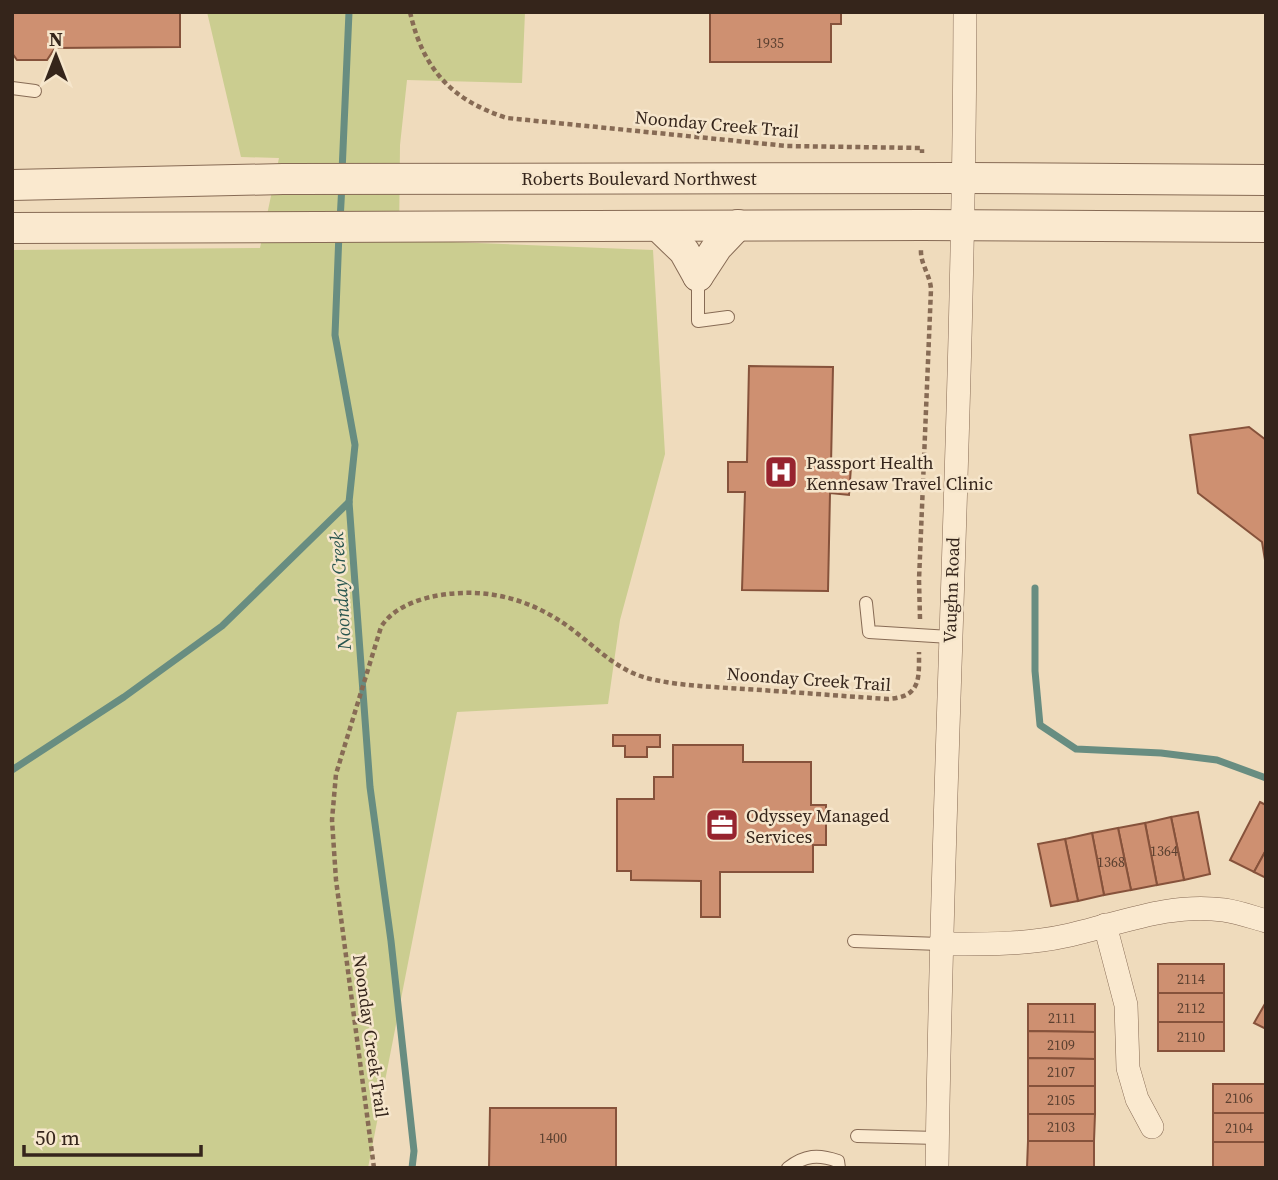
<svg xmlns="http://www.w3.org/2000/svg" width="1278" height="1180" font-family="'Source Serif 4',serif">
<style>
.green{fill:#cbcd90}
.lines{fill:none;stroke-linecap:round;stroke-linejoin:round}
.stream{stroke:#688d81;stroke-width:7}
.building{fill:#ce9071;stroke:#86523b;stroke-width:2}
.service-casing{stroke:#876b55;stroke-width:14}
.minor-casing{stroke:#876b55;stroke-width:24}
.tertiary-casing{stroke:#876b55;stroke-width:32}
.path{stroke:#876b55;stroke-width:4.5;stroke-dasharray:5 3.5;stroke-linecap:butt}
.service{stroke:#fae9cf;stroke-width:12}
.minor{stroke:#fae9cf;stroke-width:23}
.tertiary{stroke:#fae9cf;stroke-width:30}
.labels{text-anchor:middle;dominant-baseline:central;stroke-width:5;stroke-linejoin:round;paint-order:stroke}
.number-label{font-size:14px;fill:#5b4030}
.street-label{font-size:18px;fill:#35251b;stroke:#f6e6cc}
.poi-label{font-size:18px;fill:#35251b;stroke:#f6e6cc;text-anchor:start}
.water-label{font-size:19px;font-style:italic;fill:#29564f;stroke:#f6e6cc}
</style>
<rect width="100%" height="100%" fill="#efdbbc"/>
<path class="green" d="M207 12H525L522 83 407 80 400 145 399 240 653 250 665 454 620 620 608 704 457 712 368 1168H12V250L260 248 279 158 241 157Z"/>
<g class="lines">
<g class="stream">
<path d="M342 172 349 12"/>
<path d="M340 221 342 184"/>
<path d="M339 233 335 335 355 445 349 502 370 787 391 941 414 1151 412 1168"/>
<path d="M1035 588V671L1040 725 1076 749 1161 753 1217 760 1266 778"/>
<path d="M12 770 124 697 222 626 349 502"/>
</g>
</g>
<g class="building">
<path d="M12 12H180V47L55 48 47 60H17L12 53Z"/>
<path d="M710 12H841V24H831V62H710Z"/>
<path d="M749 366 833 367 831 465 851 467 849 495 830 493 828 591 742 590 745 492H728V462H747Z"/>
<path d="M1249 427 1266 440V566L1262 542 1198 493 1190 435Z"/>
<path d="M613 735H660V747H647V757H625V746H613Z"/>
<path d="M673 745H743V762H811V805H826V845H813V872H720V917H701V881L631 880V871H617V799H654V777H673Z"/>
<path d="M1260 802 1266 805V850L1254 872 1230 860Z"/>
<path d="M1198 812 1210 874 1184 880 1171 817Z"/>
<path d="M1171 817 1184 880 1157 885 1145 823Z"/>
<path d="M1145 823 1157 885 1131 890 1118 828Z"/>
<path d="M1118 828 1131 890 1104 895 1092 833Z"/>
<path d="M1092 833 1104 895 1078 901 1065 839Z"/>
<path d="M1065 839 1078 901 1051 906 1038 844Z"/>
<path d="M1266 850V878L1254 872Z"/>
<rect x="1158" y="964" width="66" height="29"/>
<rect x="1158" y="993" width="66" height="29"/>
<path d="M1266 1002V1029L1254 1023Z"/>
<path d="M1028 1004H1095V1032L1028 1031Z"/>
<rect x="1158" y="1022" width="66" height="29"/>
<path d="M1028 1031 1095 1032V1059L1028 1058Z"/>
<path d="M1028 1058 1095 1059V1086H1028Z"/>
<rect x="1213" y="1084" width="53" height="29"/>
<rect x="1028" y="1086" width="67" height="28"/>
<path d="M490 1108H616V1168H489Z"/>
<rect x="1213" y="1113" width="53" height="29"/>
<path d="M1028 1114H1095L1094 1141H1028Z"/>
<path d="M1028 1141H1094V1168H1027Z"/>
<rect x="1213" y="1142" width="53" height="26"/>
</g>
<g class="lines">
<defs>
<g id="service">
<path d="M12 88 35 91"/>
<path d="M698 277V321L728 317"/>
<path d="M866 603 869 632 950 637"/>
<path d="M854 941 940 944"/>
<path d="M857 1136 938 1138"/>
<path d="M788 1168C805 1155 818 1154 838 1161L839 1168"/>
</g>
<g id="minor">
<path d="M1105 925 1126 1005 1128 1068 1137 1099 1152 1127"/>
<path d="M940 944C981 944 1025 945 1065 936 1117 925 1169 902 1224 910 1238 912 1252 917 1266 921"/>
<path d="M937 1168C942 782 964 398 965 12"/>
</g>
<g id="tertiary">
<path d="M12 185 283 179 964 178 1266 180"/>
<path d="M658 226 684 251 698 276"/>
<path d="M12 228 923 225 1266 227"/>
<path d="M698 276 717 247 738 225"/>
</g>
</defs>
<use href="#service" class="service-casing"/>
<use href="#minor" class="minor-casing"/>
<use href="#tertiary" class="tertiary-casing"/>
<g class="path">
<path d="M410 12C423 69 451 100 507 118L787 146 922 148V153"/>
<path d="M920 619 919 580 931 289C930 274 920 264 921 249"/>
<path d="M374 1168 336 880 332 820 336 774 381 627C392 609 415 600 435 596 488 586 536 600 578 634 603 654 623 674 655 680 684 686 715 687 745 689 793 692 840 696 888 699 921 697 919 679 919 652"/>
</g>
<use href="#service" class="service"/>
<use href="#minor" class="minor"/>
<use href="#tertiary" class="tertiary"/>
</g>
<defs>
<symbol id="hospital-square" viewBox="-11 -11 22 22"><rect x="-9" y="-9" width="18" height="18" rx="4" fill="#97242f" stroke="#f6e6cc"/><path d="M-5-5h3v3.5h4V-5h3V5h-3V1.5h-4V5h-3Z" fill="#fff"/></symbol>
<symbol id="office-square" viewBox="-11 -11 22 22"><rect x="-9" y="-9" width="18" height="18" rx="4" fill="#97242f" stroke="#f6e6cc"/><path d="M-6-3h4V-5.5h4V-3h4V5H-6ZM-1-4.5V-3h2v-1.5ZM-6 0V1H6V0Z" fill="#fff"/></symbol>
</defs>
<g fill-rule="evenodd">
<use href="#hospital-square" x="762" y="453" width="38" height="38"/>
<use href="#office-square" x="703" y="806" width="38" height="38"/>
</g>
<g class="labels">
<g class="number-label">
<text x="770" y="43">1935</text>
<text x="1164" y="851">1364</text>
<text x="1111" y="862">1368</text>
<text x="1191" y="979">2114</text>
<text x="1191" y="1008">2112</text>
<text x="1062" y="1018">2111</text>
<text x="1191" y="1037">2110</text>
<text x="1061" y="1045">2109</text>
<text x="1061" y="1072">2107</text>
<text x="1239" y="1098">2106</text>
<text x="1061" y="1100">2105</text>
<text x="1061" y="1127">2103</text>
<text x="1239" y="1128">2104</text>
<text x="553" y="1138">1400</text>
</g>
<g class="street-label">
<text transform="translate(717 124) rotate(5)">Noonday Creek Trail</text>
<text x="639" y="178">Roberts Boulevard Northwest</text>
<text transform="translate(951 590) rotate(-88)">Vaughn Road</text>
<text transform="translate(809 679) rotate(4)">Noonday Creek Trail</text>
<text transform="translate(371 1036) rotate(82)">Noonday Creek Trail</text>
</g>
<g class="poi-label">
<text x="806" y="462">Passport Health<tspan x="806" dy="21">Kennesaw Travel Clinic</tspan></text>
<text x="746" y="815">Odyssey Managed<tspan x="746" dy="21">Services</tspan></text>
</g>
<g class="water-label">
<text transform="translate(340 591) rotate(-94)">Noonday Creek</text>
</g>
</g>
<rect width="1278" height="1180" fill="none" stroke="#35251b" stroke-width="28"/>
<g transform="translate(56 56)" stroke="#f6e6cc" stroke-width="5" paint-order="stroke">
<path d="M0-5L12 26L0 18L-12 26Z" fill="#35251b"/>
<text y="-10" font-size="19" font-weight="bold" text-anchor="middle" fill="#35251b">N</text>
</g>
<path d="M24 1145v10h177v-10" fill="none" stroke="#35251b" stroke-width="3.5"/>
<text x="35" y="1145" font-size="21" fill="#35251b" stroke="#f6e6cc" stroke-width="5" paint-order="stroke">50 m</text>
</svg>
